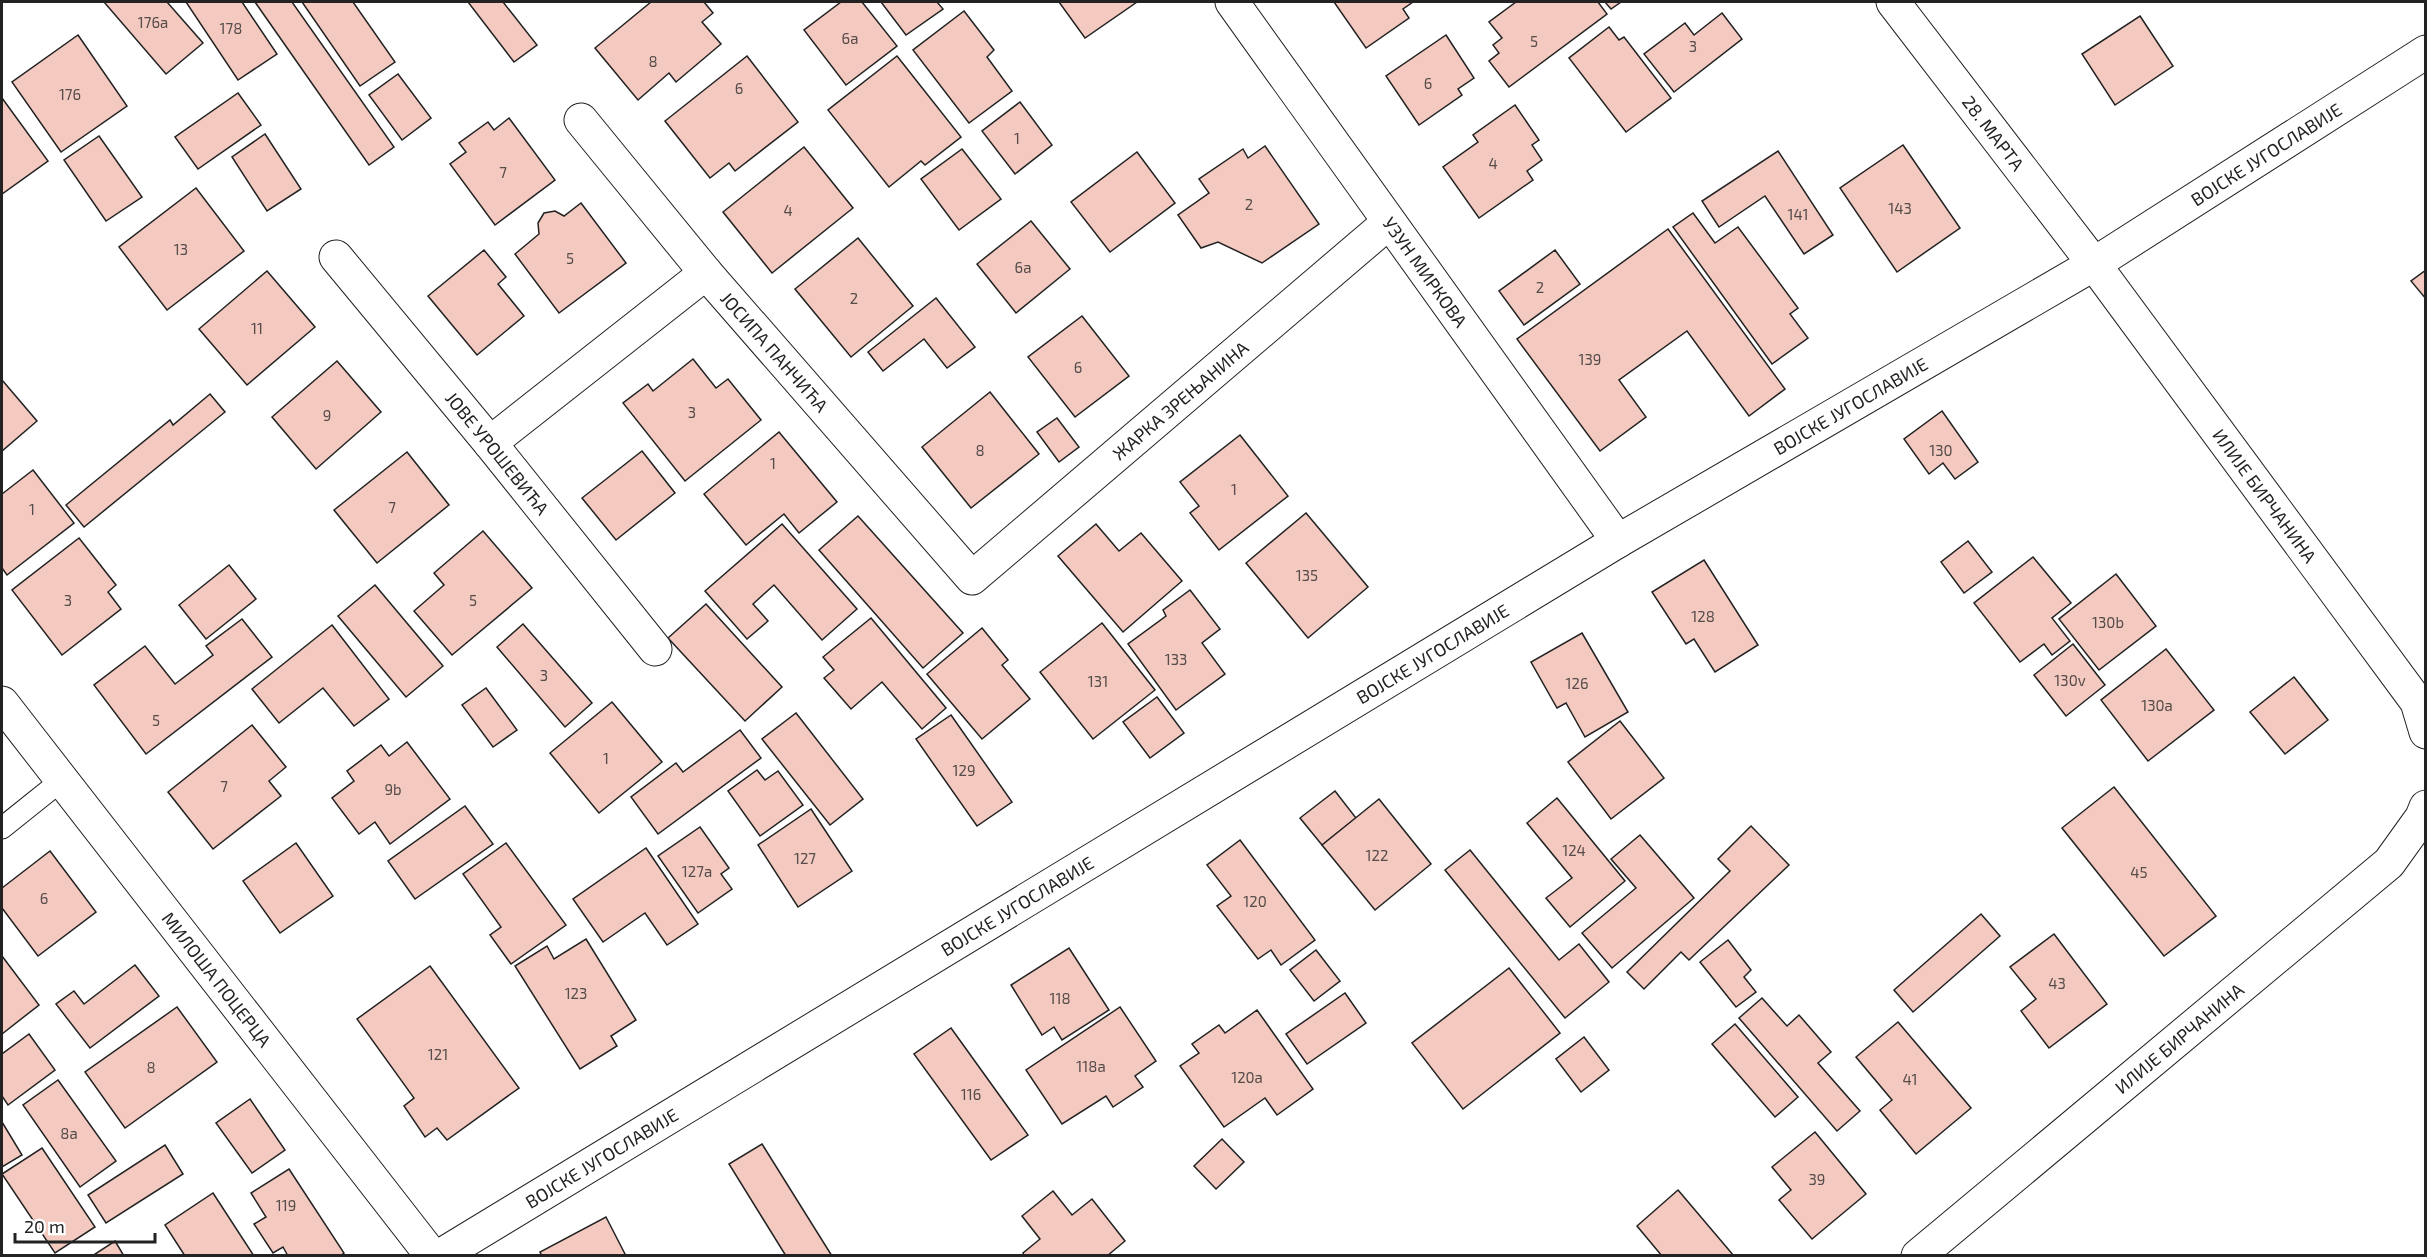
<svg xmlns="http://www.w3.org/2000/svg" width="2427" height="1257" font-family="'Exo 2',sans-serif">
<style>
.building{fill:#f3c9c0;stroke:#222;stroke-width:1.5}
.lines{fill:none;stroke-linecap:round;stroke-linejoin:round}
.lane-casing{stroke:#222;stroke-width:23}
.street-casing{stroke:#222;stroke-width:35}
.secondary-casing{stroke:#222;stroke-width:35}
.lane{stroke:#fff;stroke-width:21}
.street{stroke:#fff;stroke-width:33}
.secondary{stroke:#fff;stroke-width:33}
.labels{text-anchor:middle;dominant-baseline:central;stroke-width:4.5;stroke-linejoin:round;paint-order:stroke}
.number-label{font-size:15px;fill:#564c4a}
.street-label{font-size:18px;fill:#222;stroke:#fff}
</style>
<rect width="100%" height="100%" fill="#fff"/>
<g class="building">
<path d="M104 2H167L203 43 166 74Z"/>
<path d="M186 2H242L277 54 238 80Z"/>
<path d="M255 2H292L394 147 369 165Z"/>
<path d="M302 2H353L395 62 360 86Z"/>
<path d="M468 2H503L537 45 514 62Z"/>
<path d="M651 2H704L713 13 702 22 721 44 676 82 669 73 638 100 595 48Z"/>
<path d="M841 2H862L897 46 846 85 804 30Z"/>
<path d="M881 2H937L943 9 906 35Z"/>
<path d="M1059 2H1137L1085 38Z"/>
<path d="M1334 2H1413L1403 9 1409 18 1366 48Z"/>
<path d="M1516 2H1598L1607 14 1509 87 1489 61 1499 53 1493 45 1502 38 1489 22Z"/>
<path d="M1605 2H1621L1611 9Z"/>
<path d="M964 11 994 50 987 57 1012 91 969 123 913 50Z"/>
<path d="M1722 13 1742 39 1674 92 1644 54 1685 23 1694 35Z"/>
<path d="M2140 16 2173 66 2115 105 2082 54Z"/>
<path d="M1609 27 1619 40 1624 37 1671 98 1626 132 1569 58Z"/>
<path d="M78 35 127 106 61 152 12 82Z"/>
<path d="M1446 35 1474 78 1458 89 1462 95 1419 125 1386 76Z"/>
<path d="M747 56 798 122 735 171 729 163 710 178 665 121Z"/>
<path d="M897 56 961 137 925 165 921 161 889 187 828 110Z"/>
<path d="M398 74 431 118 402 140 369 95Z"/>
<path d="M238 93 261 125 198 169 175 137Z"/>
<path d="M2 98 48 161 2 194Z"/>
<path d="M1020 102 1052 145 1015 174 982 131Z"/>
<path d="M1515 105 1539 140 1532 145 1542 160 1527 171 1533 180 1479 218 1443 167 1478 142 1473 135Z"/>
<path d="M509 118 555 180 495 225 450 164 466 152 459 143 488 122 494 130Z"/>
<path d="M265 134 301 189 267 211 232 157Z"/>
<path d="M99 136 142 197 106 221 64 160Z"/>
<path d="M1903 145 1960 228 1897 272 1840 188Z"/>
<path d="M1265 146 1319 224 1262 263 1218 242 1201 248 1178 215 1209 193 1199 179 1243 149 1248 158Z"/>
<path d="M804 147 853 208 772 273 723 212Z"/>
<path d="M962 149 1001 199 959 230 921 179Z"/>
<path d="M1778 151 1833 235 1804 254 1765 196 1719 227 1702 201Z"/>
<path d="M1137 152 1175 203 1110 252 1071 202Z"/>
<path d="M196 188 244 251 167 310 119 247Z"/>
<path d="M581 203 626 263 559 313 515 254 539 234 538 223 544 213 555 211 564 216Z"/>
<path d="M1693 213 1715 243 1738 227 1798 308 1790 314 1808 338 1772 364 1673 227Z"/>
<path d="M1031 221 1070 269 1016 313 977 264Z"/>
<path d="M1668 229 1785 389 1749 416 1687 331 1619 380 1646 417 1600 451 1517 339Z"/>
<path d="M858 238 913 306 851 357 795 289Z"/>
<path d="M484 250 506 277 498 284 524 316 477 355 428 296Z"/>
<path d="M1555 250 1580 284 1524 325 1499 291Z"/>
<path d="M2426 270V299L2411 281Z"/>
<path d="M267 271 315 327 247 385 199 329Z"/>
<path d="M936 298 975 347 947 368 924 339 883 371 868 352Z"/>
<path d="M1082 316 1129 376 1075 417 1028 357Z"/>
<path d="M693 359 716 388 728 379 761 420 685 481 623 403 648 384 653 391Z"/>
<path d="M337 361 381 412 316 469 272 417Z"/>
<path d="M2 380 37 421 2 451Z"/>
<path d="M990 392 1039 454 971 508 922 447Z"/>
<path d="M210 394 225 412 84 527 66 505 170 420 173 425Z"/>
<path d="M1942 411 1978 462 1955 479 1943 463 1929 474 1904 439Z"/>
<path d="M1057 418 1079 447 1059 462 1037 432Z"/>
<path d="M779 432 837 502 799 533 784 514 746 545 704 494Z"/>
<path d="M1240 435 1288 496 1219 550 1190 513 1199 506 1180 482Z"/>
<path d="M642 451 675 493 616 540 582 498Z"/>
<path d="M407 452 449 505 377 563 334 510Z"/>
<path d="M33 470 74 523 7 575 2 568V494Z"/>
<path d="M1306 513 1368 587 1308 638 1246 563Z"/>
<path d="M858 516 963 633 923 668 819 550Z"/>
<path d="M782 524 857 609 822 640 774 585 753 604 768 621 747 639 705 591Z"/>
<path d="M1096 524 1119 551 1141 533 1182 581 1123 632 1058 556Z"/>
<path d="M483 531 532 588 452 655 414 611 444 585 434 573Z"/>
<path d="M79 538 116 585 108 592 121 609 62 655 12 590Z"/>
<path d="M1968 541 1992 572 1964 593 1941 562Z"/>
<path d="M2033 557 2071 603 2052 618 2070 641 2052 655 2044 644 2020 662 1974 603Z"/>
<path d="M1704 560 1758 645 1715 672 1694 639 1686 644 1652 592Z"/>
<path d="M229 565 256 599 206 639 179 605Z"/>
<path d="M2116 574 2156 626 2099 670 2059 619Z"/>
<path d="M375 585 443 666 406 697 338 616Z"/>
<path d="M1190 590 1220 629 1202 643 1225 674 1176 710 1128 644 1166 616 1163 610Z"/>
<path d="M706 604 782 687 745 721 668 638Z"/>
<path d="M871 618 946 708 922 729 882 682 851 709 824 678 834 670 823 657Z"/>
<path d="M242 619 272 657 146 754 94 685 145 646 175 684 213 655 206 646Z"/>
<path d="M1102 623 1155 690 1093 739 1040 672Z"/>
<path d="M523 624 592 703 565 727 497 647Z"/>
<path d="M332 625 389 699 354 726 323 688 279 723 252 689Z"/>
<path d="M982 628 1008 660 1002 665 1030 699 982 739 927 674Z"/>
<path d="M1582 633 1628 712 1585 737 1566 703 1557 708 1531 662Z"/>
<path d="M2073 644 2105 685 2066 716 2034 675Z"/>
<path d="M2166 649 2214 710 2148 761 2101 700Z"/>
<path d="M2294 677 2328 720 2285 754 2250 712Z"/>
<path d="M486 688 517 730 493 747 462 705Z"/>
<path d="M1157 697 1184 733 1150 758 1123 722Z"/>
<path d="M612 702 662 762 599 813 550 753Z"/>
<path d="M796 713 863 799 830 825 762 739Z"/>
<path d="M951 715 1012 802 977 826 916 739Z"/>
<path d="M1620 721 1664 778 1611 819 1568 762Z"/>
<path d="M252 725 286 767 269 781 281 796 213 849 168 792Z"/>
<path d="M740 730 761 758 658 834 631 797 676 763 683 772Z"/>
<path d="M407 742 450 799 390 844 375 822 359 834 332 798 354 781 347 771 381 745 389 756Z"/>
<path d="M757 770 765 780 778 771 803 805 760 836 728 791Z"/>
<path d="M2114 787 2216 916 2164 956 2062 828Z"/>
<path d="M1335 791 1356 818 1322 845 1300 818Z"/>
<path d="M1557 798 1625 881 1570 927 1546 898 1572 878 1527 823Z"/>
<path d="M1379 799 1431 864 1375 910 1322 845Z"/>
<path d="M465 806 493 844 415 899 388 861Z"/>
<path d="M811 809 852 871 798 907 758 845Z"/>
<path d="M1751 826 1789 865 1689 960 1681 952 1644 989 1627 972 1730 871 1718 859Z"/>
<path d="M700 827 729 868 721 874 732 889 698 913 658 856Z"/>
<path d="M1640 835 1694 898 1612 968 1582 933 1636 888 1611 859Z"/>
<path d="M1240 840 1315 940 1281 965 1271 950 1258 959 1217 906 1231 896 1207 865Z"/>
<path d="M296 843 333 896 280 933 243 881Z"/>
<path d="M506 843 566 925 511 964 490 935 501 927 463 874Z"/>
<path d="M646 848 698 924 667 945 645 913 603 942 573 899Z"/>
<path d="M1470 850 1559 960 1579 944 1609 982 1565 1018 1445 870Z"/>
<path d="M50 851 96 912 38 956 2 908V888Z"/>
<path d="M1981 914 2000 936 1913 1012 1894 990Z"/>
<path d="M2054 934 2107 1004 2049 1048 2021 1011 2036 999 2010 967Z"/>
<path d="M586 939 636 1020 611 1036 617 1046 580 1069 515 966 547 946 554 959Z"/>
<path d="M1728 940 1751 970 1744 977 1756 992 1736 1007 1700 962Z"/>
<path d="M1069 948 1109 1010 1062 1040 1054 1027 1042 1035 1011 985Z"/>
<path d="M1316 950 1340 981 1314 1001 1290 970Z"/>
<path d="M2 956 39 1005 2 1034Z"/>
<path d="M135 965 159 996 90 1048 56 1004 74 991 84 1004Z"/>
<path d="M430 966 519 1088 447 1140 437 1128 425 1137 404 1106 414 1098 357 1019Z"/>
<path d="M1509 968 1560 1033 1463 1109 1412 1043Z"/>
<path d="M1345 993 1366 1023 1307 1064 1286 1034Z"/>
<path d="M1762 998 1787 1026 1799 1015 1831 1052 1818 1063 1860 1111 1837 1131 1739 1018Z"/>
<path d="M177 1007 217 1062 125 1128 85 1072Z"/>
<path d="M1120 1007 1156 1061 1135 1076 1143 1087 1113 1107 1106 1096 1062 1124 1026 1070Z"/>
<path d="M1257 1010 1313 1089 1277 1115 1265 1098 1224 1127 1180 1066 1199 1053 1192 1044 1219 1025 1225 1033Z"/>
<path d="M1898 1022 1971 1108 1916 1154 1880 1110 1892 1100 1856 1057Z"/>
<path d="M1735 1024 1798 1097 1775 1117 1712 1044Z"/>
<path d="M951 1028 1028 1135 991 1160 914 1054Z"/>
<path d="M29 1034 55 1070 8 1105 2 1096V1054Z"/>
<path d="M1584 1037 1609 1070 1581 1092 1556 1059Z"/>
<path d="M58 1080 116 1161 80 1187 23 1105Z"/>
<path d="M250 1099 285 1150 252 1173 216 1123Z"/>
<path d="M2 1122 22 1155 2 1167Z"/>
<path d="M1815 1132 1866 1194 1812 1239 1779 1200 1791 1190 1772 1167Z"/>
<path d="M1222 1139 1244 1162 1216 1189 1194 1166Z"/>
<path d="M762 1144 832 1256H786L729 1164Z"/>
<path d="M165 1145 183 1174 106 1223 88 1195Z"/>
<path d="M42 1148 95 1227 55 1253 2 1174Z"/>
<path d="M289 1169 344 1253 340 1256H288L283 1247 273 1253 254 1224 266 1217 251 1193Z"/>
<path d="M1678 1190 1734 1256H1662L1637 1226Z"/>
<path d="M1053 1191 1072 1215 1092 1199 1125 1241 1107 1256H1024L1023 1253 1040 1239 1022 1216Z"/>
<path d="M213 1193 254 1256H185L165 1225Z"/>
<path d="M606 1217 626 1256H542L540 1252Z"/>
<path d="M115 1241 124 1256H92Z"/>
</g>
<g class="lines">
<defs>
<path id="lane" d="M2 828 62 780"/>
<g id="street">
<path id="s1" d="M1232 2 1618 541"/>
<path id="s2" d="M1893 2 2094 264 2417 702 2426 732"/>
<path id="s3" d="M581 120 706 273 972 578 1388 223"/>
<path id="s4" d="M336 257 490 443 655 649"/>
<path d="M490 443 706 273"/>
<path id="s5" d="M2 703 432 1256"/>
<path id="s6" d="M1918 1256 2389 863 2422 817 2426 807"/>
</g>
<g id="secondary">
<path id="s7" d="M440 1256 1618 541 2094 264 2426 52"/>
</g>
</defs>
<use href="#lane" class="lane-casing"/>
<use href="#street" class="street-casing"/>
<use href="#secondary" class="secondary-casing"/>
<use href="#lane" class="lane"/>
<use href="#street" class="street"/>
<use href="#secondary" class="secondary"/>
</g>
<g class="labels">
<g class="number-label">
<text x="153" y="22">176a</text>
<text x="231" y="28">178</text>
<text x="850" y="38">6a</text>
<text x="1534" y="41">5</text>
<text x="1693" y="46">3</text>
<text x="653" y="61">8</text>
<text x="1428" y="83">6</text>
<text x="739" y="88">6</text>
<text x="70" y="94">176</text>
<text x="1017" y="138">1</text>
<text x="1493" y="163">4</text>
<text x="503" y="172">7</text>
<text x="1249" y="204">2</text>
<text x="1900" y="208">143</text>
<text x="788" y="210">4</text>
<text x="1798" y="214">141</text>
<text x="181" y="249">13</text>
<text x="570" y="258">5</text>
<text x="1023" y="267">6a</text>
<text x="1540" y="287">2</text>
<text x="854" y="298">2</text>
<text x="257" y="328">11</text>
<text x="1590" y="359">139</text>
<text x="1078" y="367">6</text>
<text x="692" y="412">3</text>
<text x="327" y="415">9</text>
<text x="980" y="450">8</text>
<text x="1941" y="450">130</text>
<text x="773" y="463">1</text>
<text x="1234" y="489">1</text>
<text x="392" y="507">7</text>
<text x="32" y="509">1</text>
<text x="1307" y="575">135</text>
<text x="68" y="600">3</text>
<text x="473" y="600">5</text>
<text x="1703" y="616">128</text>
<text x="2108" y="622">130b</text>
<text x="1176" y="659">133</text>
<text x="544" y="675">3</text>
<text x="2070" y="680">130v</text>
<text x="1098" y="681">131</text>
<text x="1577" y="683">126</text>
<text x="2157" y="705">130a</text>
<text x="156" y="720">5</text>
<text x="606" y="758">1</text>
<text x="964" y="770">129</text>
<text x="224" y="786">7</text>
<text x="393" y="789">9b</text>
<text x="1574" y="850">124</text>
<text x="1377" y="855">122</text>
<text x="805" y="858">127</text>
<text x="697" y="871">127a</text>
<text x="2139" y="872">45</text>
<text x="44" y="898">6</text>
<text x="1255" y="901">120</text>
<text x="2057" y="983">43</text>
<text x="576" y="993">123</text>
<text x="1060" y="998">118</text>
<text x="438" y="1054">121</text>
<text x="1091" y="1066">118a</text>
<text x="151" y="1067">8</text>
<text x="1247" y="1077">120a</text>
<text x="1910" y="1079">41</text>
<text x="971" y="1094">116</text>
<text x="69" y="1133">8a</text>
<text x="1817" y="1179">39</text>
<text x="286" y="1205">119</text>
</g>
<g class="street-label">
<text stroke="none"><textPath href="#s2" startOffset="165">28. МАРТА</textPath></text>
<text stroke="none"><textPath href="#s7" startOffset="2133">ВОЈСКЕ ЈУГОСЛАВИЈЕ</textPath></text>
<text stroke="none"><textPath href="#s1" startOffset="332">УЗУН МИРКОВА</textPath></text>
<text stroke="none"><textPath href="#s3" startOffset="302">ЈОСИПА ПАНЧИЋА</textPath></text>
<text stroke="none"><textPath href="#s3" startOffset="876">ЖАРКА ЗРЕЊАНИНА</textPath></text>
<text stroke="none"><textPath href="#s7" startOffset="1647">ВОЈСКЕ ЈУГОСЛАВИЈЕ</textPath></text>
<text stroke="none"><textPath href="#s4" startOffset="254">ЈОВЕ УРОШЕВИЋА</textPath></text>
<text stroke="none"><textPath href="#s2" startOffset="618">ИЛИЈЕ БИРЧАНИНА</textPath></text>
<text stroke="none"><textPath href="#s7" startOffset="1161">ВОЈСКЕ ЈУГОСЛАВИЈЕ</textPath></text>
<text stroke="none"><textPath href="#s7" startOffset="675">ВОЈСКЕ ЈУГОСЛАВИЈЕ</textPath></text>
<text stroke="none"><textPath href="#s5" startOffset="350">МИЛОША ПОЦЕРЦА</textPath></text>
<text stroke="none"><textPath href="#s6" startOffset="340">ИЛИЈЕ БИРЧАНИНА</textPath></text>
<text stroke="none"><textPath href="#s7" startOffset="189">ВОЈСКЕ ЈУГОСЛАВИЈЕ</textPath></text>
</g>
</g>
<rect width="2427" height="1257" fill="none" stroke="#222222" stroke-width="6"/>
<path d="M15 1233v9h140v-9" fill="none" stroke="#222222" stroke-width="3"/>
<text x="24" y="1233" font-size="18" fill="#222222" stroke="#ffffff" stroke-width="4.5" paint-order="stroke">20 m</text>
</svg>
